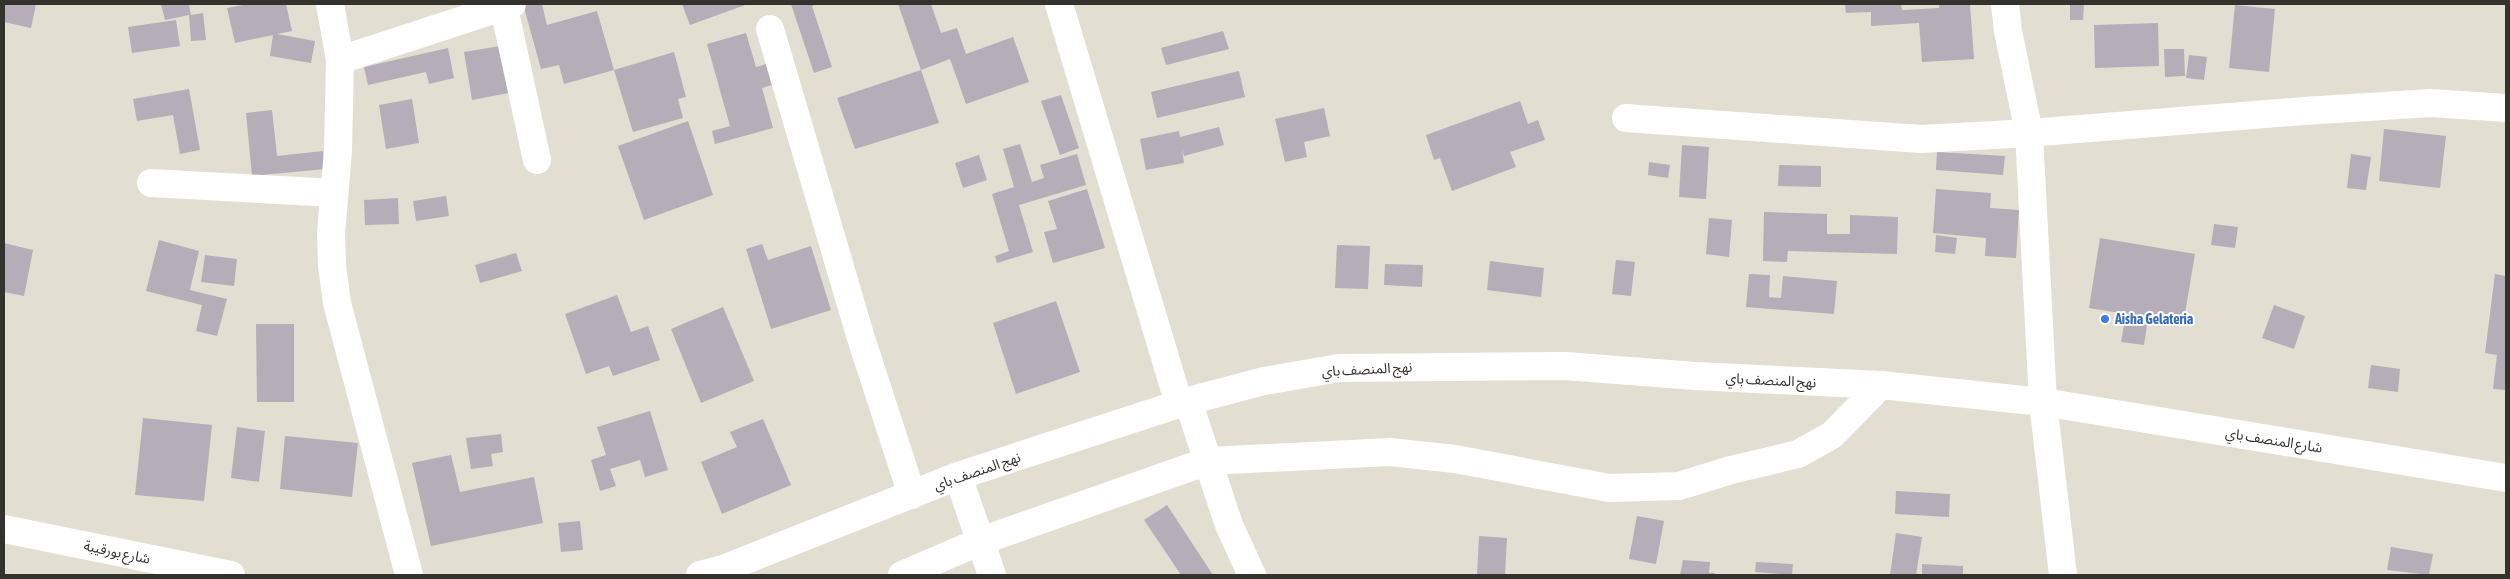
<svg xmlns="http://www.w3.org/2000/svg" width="2510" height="579" font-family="'Asap Condensed','Noto Sans Arabic',sans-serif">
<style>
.building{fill:#b5aeb8}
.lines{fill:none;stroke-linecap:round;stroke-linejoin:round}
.minor{stroke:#fff;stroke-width:28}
.secondary{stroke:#fff;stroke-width:28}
.shop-dot{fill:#3f7fe0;stroke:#fff;stroke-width:2}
.labels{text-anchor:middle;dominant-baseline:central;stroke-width:4;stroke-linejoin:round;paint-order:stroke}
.shop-label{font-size:14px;font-weight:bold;fill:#366cbe;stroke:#fff;text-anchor:start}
.street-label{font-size:14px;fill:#33322d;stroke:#fff}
</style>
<rect width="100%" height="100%" fill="#e2ded2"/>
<g class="building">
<path d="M4 4H36L31 28 4 22Z"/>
<path d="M161 4H189L191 15 203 13 206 40 191 41 189 15 165 20Z"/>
<path d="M248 4H286L292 31 277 34 315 41 311 63 270 56 273 35 235 43 227 8Z"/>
<path d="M523 4H542L547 25 597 11 614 70 564 84 559 65 541 69Z"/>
<path d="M682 4H748L690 25Z"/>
<path d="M791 4H817L812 6 832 67 814 73Z"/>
<path d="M898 4H931L941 33 957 28 966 54 1013 37 1029 82 966 104 950 59 921 70Z"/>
<path d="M1845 4H1901L1902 10 1939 8V4H1970L1974 59 1922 62 1919 23 1871 26V12L1846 13Z"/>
<path d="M2070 4H2084L2083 20H2070Z"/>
<path d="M2235 5 2275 9 2269 72 2229 68Z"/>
<path d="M176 20 180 46 132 53 128 27Z"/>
<path d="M2158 23 2159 66 2095 68 2094 25Z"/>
<path d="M1223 31 1229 49 1166 65 1161 48Z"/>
<path d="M746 33 756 67 773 62 779 83 762 88 773 128 715 144 712 131 730 126 707 44Z"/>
<path d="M506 45 514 92 472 100 464 52Z"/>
<path d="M448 48 454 78 429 84 426 72 368 85 364 67Z"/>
<path d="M2164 49H2184L2185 76 2165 77Z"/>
<path d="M674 52 686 97 678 99 683 118 633 132 614 70Z"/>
<path d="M2189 55 2207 57 2204 80 2186 78Z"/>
<path d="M921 70 939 123 855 149 837 98Z"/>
<path d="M1239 71 1245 97 1157 118 1151 92Z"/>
<path d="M189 89 200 150 180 154 173 115 137 121 133 99Z"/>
<path d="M1061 95 1079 148 1060 155 1041 101Z"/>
<path d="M412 99 419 143 386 149 379 105Z"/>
<path d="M1520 101 1528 124 1538 120 1545 140 1510 152 1516 167 1452 191 1440 158 1434 160 1426 135Z"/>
<path d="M1324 108 1330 136 1304 142 1307 157 1285 162 1275 119Z"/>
<path d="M272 110 277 156 323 151 325 169 252 176 246 113Z"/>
<path d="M688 121 713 195 644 220 618 146Z"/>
<path d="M1219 127 1224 145 1184 156 1182 148 1184 163 1146 170 1140 139 1179 131 1180 137Z"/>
<path d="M2384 129 2446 136 2440 188 2379 181Z"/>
<path d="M1020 144 1032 182 1044 178 1040 165 1077 154 1086 185 1019 205 1033 252 997 263 995 256 1009 251 992 194 1014 187 1003 149Z"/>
<path d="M1682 145 1709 147 1706 199 1679 197Z"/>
<path d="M1937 152 2005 156 2003 175 1936 170Z"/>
<path d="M2351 154 2371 157 2366 190 2347 188Z"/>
<path d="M979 155 987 180 963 188 955 163Z"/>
<path d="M1649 162 1670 165 1668 178 1648 175Z"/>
<path d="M1779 165 1821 166V187L1778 186Z"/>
<path d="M1087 189 1105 248 1053 263 1044 232 1057 229 1048 201Z"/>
<path d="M1936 189 1991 193 1990 208 2019 210 2016 258 1985 256 1986 238 1933 233Z"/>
<path d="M446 196 449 216 416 221 413 201Z"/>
<path d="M398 198 399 224 365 225 364 200Z"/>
<path d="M1764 212 1827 214V234H1850V215L1898 217 1897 254 1788 251 1787 262 1763 261Z"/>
<path d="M1709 218 1732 220 1729 257 1706 254Z"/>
<path d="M2214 224 2238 227 2235 248 2211 245Z"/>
<path d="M1936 235 1957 238 1955 254 1935 252Z"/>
<path d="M2100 238 2195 254 2183 325 2148 319 2144 345 2121 342 2126 314 2089 308Z"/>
<path d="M159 240 199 251 190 290 227 299 217 336 196 331 202 305 146 291Z"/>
<path d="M4 243 33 250 24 296 4 292Z"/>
<path d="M762 244 768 260 811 246 831 310 771 329 746 249Z"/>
<path d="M1337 245 1370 246 1368 289 1335 288Z"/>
<path d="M516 253 522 271 480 283 475 265Z"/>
<path d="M205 255 237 259 234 286 201 282Z"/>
<path d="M1616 260 1635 262 1631 296 1612 294Z"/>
<path d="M1490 261 1544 268 1541 297 1487 290Z"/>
<path d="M1385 264 1423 265 1422 287 1384 285Z"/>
<path d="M1749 274 1770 275 1769 297 1781 298 1783 276 1837 281 1834 314 1746 307Z"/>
<path d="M2495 274 2506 276V390L2493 389 2497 355 2485 353Z"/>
<path d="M617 295 631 332 648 326 660 360 613 376 609 366 586 374 565 314Z"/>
<path d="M1056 301 1080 372 1016 394 993 323Z"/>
<path d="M2274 305 2305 316 2294 349 2262 338Z"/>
<path d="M723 307 754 381 701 403 671 329Z"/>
<path d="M256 324H294V402H257Z"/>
<path d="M2371 365 2400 369 2398 392 2368 388Z"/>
<path d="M650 411 668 470 645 477 640 460 610 469 616 486 600 491 591 460 606 455 597 427Z"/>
<path d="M143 418 212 425 204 501 135 495Z"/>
<path d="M763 419 791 485 722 514 701 462 737 447 730 432Z"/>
<path d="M237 427 265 431 259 482 231 478Z"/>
<path d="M501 434 503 452 491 454 493 466 471 469 466 438Z"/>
<path d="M285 436 358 443 352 497 280 489Z"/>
<path d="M451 455 460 492 534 477 543 523 431 546 412 463Z"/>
<path d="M1896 491 1950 494 1949 517 1895 514Z"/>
<path d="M1167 505 1213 575H1181L1144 520Z"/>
<path d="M1637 516 1664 521 1656 564 1629 559Z"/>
<path d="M580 521 583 550 561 552 558 523Z"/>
<path d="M1896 533 1922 537 1916 575H1890Z"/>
<path d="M1479 536 1507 538 1505 575H1477Z"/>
<path d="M2391 547 2433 554 2429 575 2387 570Z"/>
<path d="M1683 560 1710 562 1709 573H1715L1714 575H1680Z"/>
<path d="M1756 562 1793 564 1792 575 1755 572Z"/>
<path d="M1922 564 1963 566V575H1922Z"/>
</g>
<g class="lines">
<g class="minor">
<path d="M330 4 340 60 338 151 331 233 332 266 337 303 409 575"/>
<path d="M1059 4 1179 404"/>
<path d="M2005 4 2008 31 2029 133 2043 402 2063 575"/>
<path d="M504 8 537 160"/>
<path d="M770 29 860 335 912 495"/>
<path d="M340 60 512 4"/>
<path d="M1626 118 1921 139 2029 133 2304 111 2431 103 2506 108"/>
<path d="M151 183 334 193"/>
<path d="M1188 401 1229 525 1252 575"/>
<path d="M958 476 992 575"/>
<path d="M902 575 981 541 1208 461 1390 452 1455 459 1609 488 1679 486 1731 470 1798 454 1832 435 1881 385"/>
</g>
<g class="secondary">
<path d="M4 529 231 575"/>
<path d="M700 575 723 569 958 476 1188 401 1264 381 1339 368 1565 366 1695 376 1881 385 2043 402 2506 478"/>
</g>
</g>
<circle class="shop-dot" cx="2105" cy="319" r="5"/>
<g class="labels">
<g class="shop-label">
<text x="2115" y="319">Aisha Gelateria</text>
</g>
<g class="street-label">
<text transform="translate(1367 369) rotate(-3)">نهج المنصف باي</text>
<text transform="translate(1771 380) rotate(3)">نهج المنصف باي</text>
<text transform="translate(2274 440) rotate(9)">شارع المنصف باي</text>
<text transform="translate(977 471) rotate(-19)">نهج المنصف باي</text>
<text transform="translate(117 552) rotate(12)">شارع بورقيبة</text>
</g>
</g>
<rect width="2510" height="579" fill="none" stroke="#33322d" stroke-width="10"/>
</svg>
